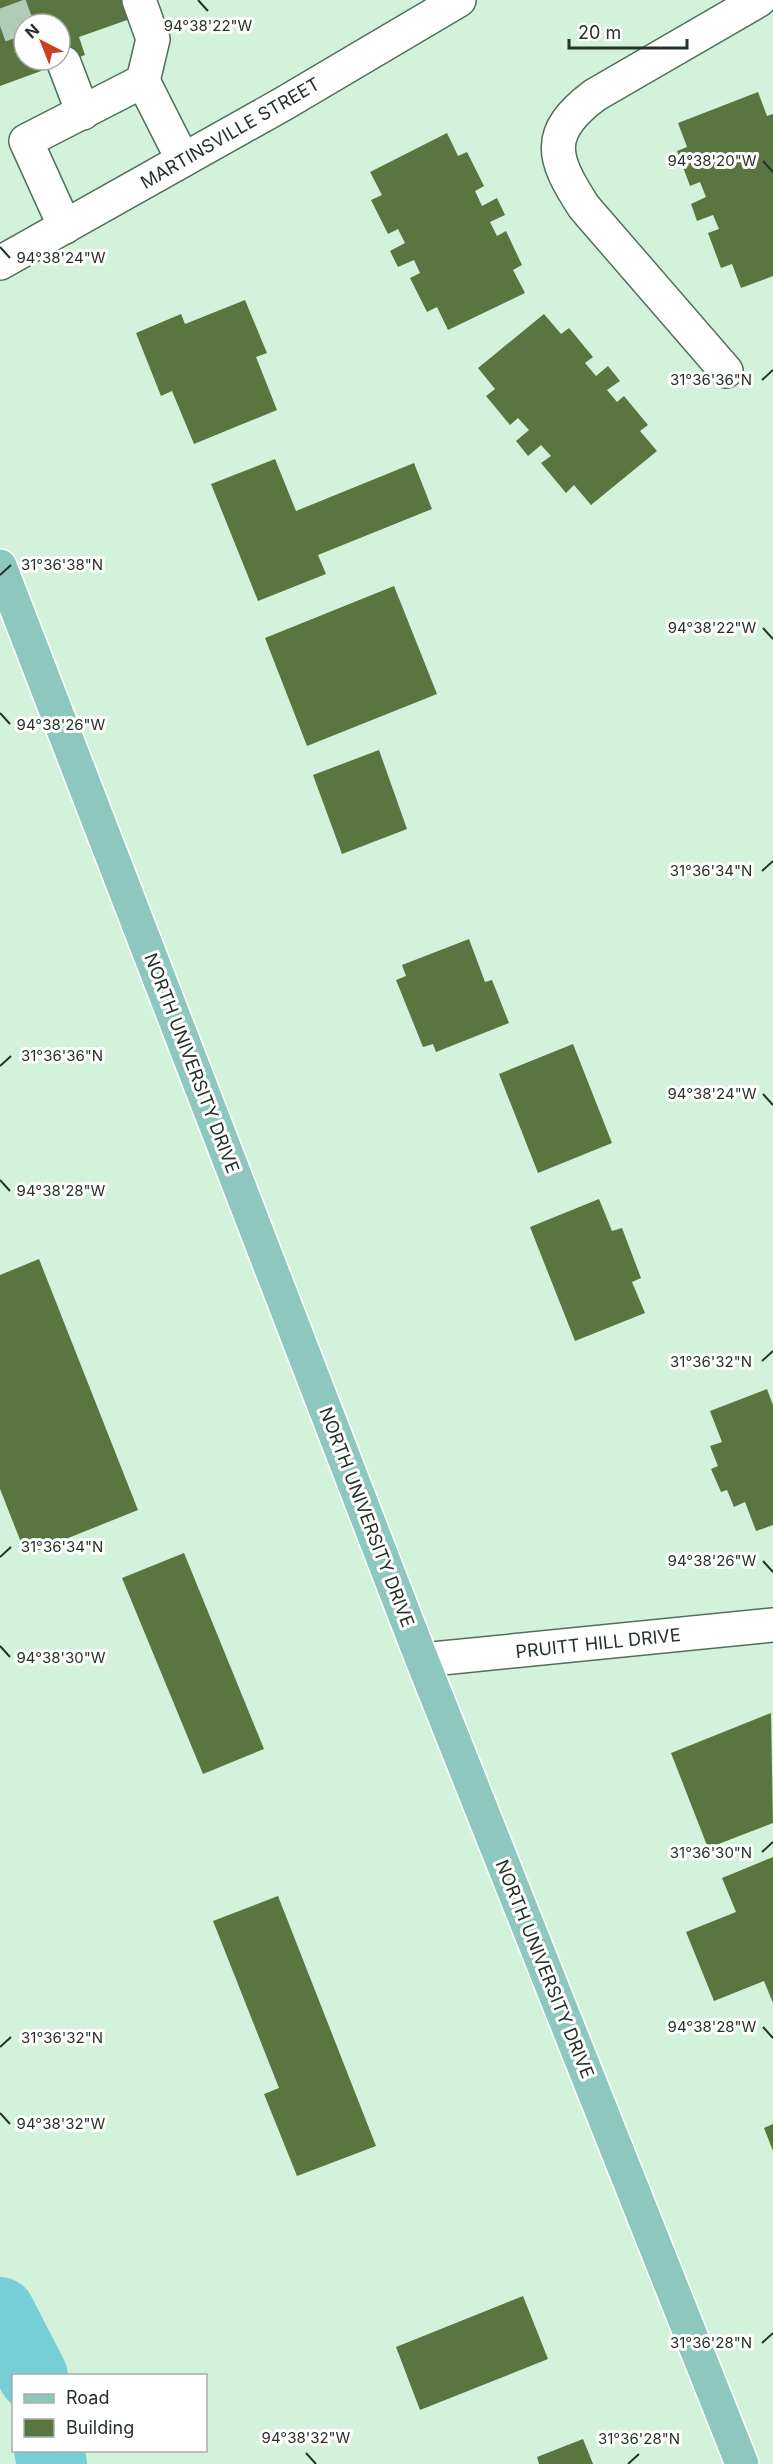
<svg xmlns="http://www.w3.org/2000/svg" width="773" height="2464" font-family="Inter,sans-serif">
<style>
.lines{fill:none;stroke-linecap:round;stroke-linejoin:round}
.river{stroke:#76ced7;stroke-width:70}
.building{fill:#5a7640;fill-rule:evenodd}
.minor-tunnel{stroke:#afccb8;stroke-width:33;stroke-dasharray:33 16;stroke-linecap:butt}
.minor-casing{stroke:#526f5c;stroke-width:36}
.major-casing{stroke:#fff;stroke-width:36}
.minor{stroke:#fff;stroke-width:33}
.major{stroke:#8ec7be;stroke-width:33}
.ticks{fill:none;stroke:#253229;stroke-width:2}
.labels{text-anchor:middle;dominant-baseline:central;stroke-width:6;stroke-linejoin:round;paint-order:stroke}
.street-label{font-size:18px;fill:#253229;stroke:#fff}
.ticks-label{font-size:15px;text-anchor:middle;fill:#253229;stroke:#fff;stroke-width:6;stroke-linejoin:round;paint-order:stroke}
</style>
<rect width="100%" height="100%" fill="#d2f2dc"/>
<g class="lines">
<g class="river">
<path d="M0 2312 33 2376"/>
<path d="M49 2450 52 2464"/>
</g>
</g>
<g class="building">
<path d="M0 0H124L130 19 79 37 85 55 0 86ZM24 24H60V60H24Z"/>
<path d="M758 92 767 116 773 114V276L741 288 732 264 721 268 708 233 719 229 713 215 697 221 691 204 706 197 700 182 690 186 677 151 687 147 678 123Z"/>
<path d="M447 133 458 156 467 152 484 186 475 191 482 206 497 198 505 215 490 222 497 236 506 231 522 265 513 270 525 293 448 330 437 307 427 312 410 278 420 273 414 260 398 267 390 251 405 243 398 229 388 234 371 200 382 195 370 172Z"/>
<path d="M245 300 267 353 256 357 277 410 194 444 172 391 161 396 136 333 181 314 185 324Z"/>
<path d="M544 314 561 334 569 328 593 357 585 363 596 376 608 366 620 381 607 390 617 402 624 396 648 425 640 431 657 451 591 505 574 485 566 493 541 463 551 456 541 445 528 456 516 441 529 430 518 418 510 425 486 396 495 389 478 368Z"/>
<path d="M275 459 296 511 414 463 432 509 318 555 326 574 258 601 211 484Z"/>
<path d="M394 586 437 694 307 746 265 638Z"/>
<path d="M379 750 407 829 342 854 313 775Z"/>
<path d="M469 939 485 982 492 980 509 1023 436 1052 433 1044 423 1047 396 980 406 976 402 965Z"/>
<path d="M573 1044 612 1143 538 1173 499 1074Z"/>
<path d="M599 1199 612 1231 622 1228 641 1278 632 1282 645 1313 575 1341 530 1227Z"/>
<path d="M39 1259 138 1510 26 1555 0 1489V1275Z"/>
<path d="M767 1389 773 1405V1525L756 1531 745 1502 734 1507 727 1490 721 1492 711 1469 718 1466 710 1446 722 1442 710 1411Z"/>
<path d="M184 1553 264 1749 203 1774 122 1578Z"/>
<path d="M771 1713 773 1823 708 1848 671 1753Z"/>
<path d="M773 1857V2003L764 1981 714 2001 686 1932 736 1912 722 1878Z"/>
<path d="M278 1896 376 2146 297 2176 264 2094 279 2088 213 1921Z"/>
<path d="M773 2124V2151L764 2128Z"/>
<path d="M523 2296 548 2359 420 2410 396 2347Z"/>
<path d="M583 2439 593 2464H539L537 2457Z"/>
</g>
<g class="lines">
<path class="minor-tunnel" d="M0 26 44 10"/>
<defs>
<g id="minor">
<path d="M139 0 153 39 143 81"/>
<path d="M64 63 83 113"/>
<path d="M65 227 26 141 143 81 183 160"/>
<path d="M0 263 283 104 459 0"/>
<path d="M726 371 584 207C552 158 544 133 595 95L759 0"/>
<path d="M422 1660 773 1625"/>
</g>
<path id="major" d="M0 566 422 1660 742 2464"/>
</defs>
<use href="#minor" class="minor-casing"/>
<use href="#major" class="major-casing"/>
<use href="#minor" class="minor"/>
<use href="#major" class="major"/>
</g>
<path class="ticks" d="M198 0 208 11M763 161 773 172M0 247 10 258M762 380 773 370M0 575 11 565M763 628 773 639M0 713 10 724M762 871 773 861M0 1066 11 1056M763 1094 773 1105M0 1180 10 1191M762 1361 773 1351M0 1557 11 1547M763 1561 773 1572M0 1646 10 1657M762 1852 773 1842M763 2027 773 2038M0 2047 11 2037M0 2113 10 2124M762 2343 773 2333M306 2453 316 2464M628 2464 639 2454"/>
<g class="labels">
<g class="street-label">
<text transform="translate(230 133) rotate(-30)">MARTINSVILLE STREET</text>
<text transform="translate(192 1063) rotate(69)">NORTH UNIVERSITY DRIVE</text>
<text transform="translate(367 1517) rotate(69)">NORTH UNIVERSITY DRIVE</text>
<text transform="translate(598 1643) rotate(-6)">PRUITT HILL DRIVE</text>
<text transform="translate(545 1969) rotate(68)">NORTH UNIVERSITY DRIVE</text>
</g>
</g>
<g class="ticks-label">
<text x="208" y="31">94°38'22"W</text>
<text x="712" y="166">94°38'20"W</text>
<text x="61" y="263">94°38'24"W</text>
<text x="711" y="385">31°36'36"N</text>
<text x="62" y="570">31°36'38"N</text>
<text x="712" y="633">94°38'22"W</text>
<text x="61" y="730">94°38'26"W</text>
<text x="711" y="876">31°36'34"N</text>
<text x="62" y="1061">31°36'36"N</text>
<text x="712" y="1099">94°38'24"W</text>
<text x="61" y="1196">94°38'28"W</text>
<text x="711" y="1367">31°36'32"N</text>
<text x="62" y="1552">31°36'34"N</text>
<text x="712" y="1566">94°38'26"W</text>
<text x="61" y="1663">94°38'30"W</text>
<text x="711" y="1858">31°36'30"N</text>
<text x="712" y="2032">94°38'28"W</text>
<text x="62" y="2043">31°36'32"N</text>
<text x="61" y="2129">94°38'32"W</text>
<text x="711" y="2348">31°36'28"N</text>
<text x="306" y="2443">94°38'32"W</text>
<text x="639" y="2444">31°36'28"N</text>
</g>
<rect x="12" y="2374" width="195" height="78" fill="#ffffff" stroke="#a8ada9" stroke-width="1.5"/>
<rect x="24" y="2394" width="30" height="9" fill="#8ec7be" stroke="#a8ada9" stroke-width="1.5"/>
<text x="66" y="2404" font-size="18" fill="#253229">Road</text>
<rect x="24" y="2419" width="30" height="18" fill="#5a7640" stroke="#a8ada9" stroke-width="1.5"/>
<text x="66" y="2434" font-size="18" fill="#253229">Building</text>
<g transform="translate(42 42) rotate(318)"><circle r="28" fill="#ffffff" stroke="#a8ada9" stroke-width="1.5"/>
<path d="M0-4.5L10 22L0 15L-10 22Z" fill="#ca4020"/>
<text y="-9" font-size="16" font-weight="bold" text-anchor="middle" fill="#253229">N</text>
</g>
<path d="M569 39v9h118v-9" fill="none" stroke="#253229" stroke-width="3"/>
<text x="578" y="39" font-size="18" fill="#253229" stroke="#ffffff" stroke-width="4.5" paint-order="stroke">20 m</text>
</svg>
